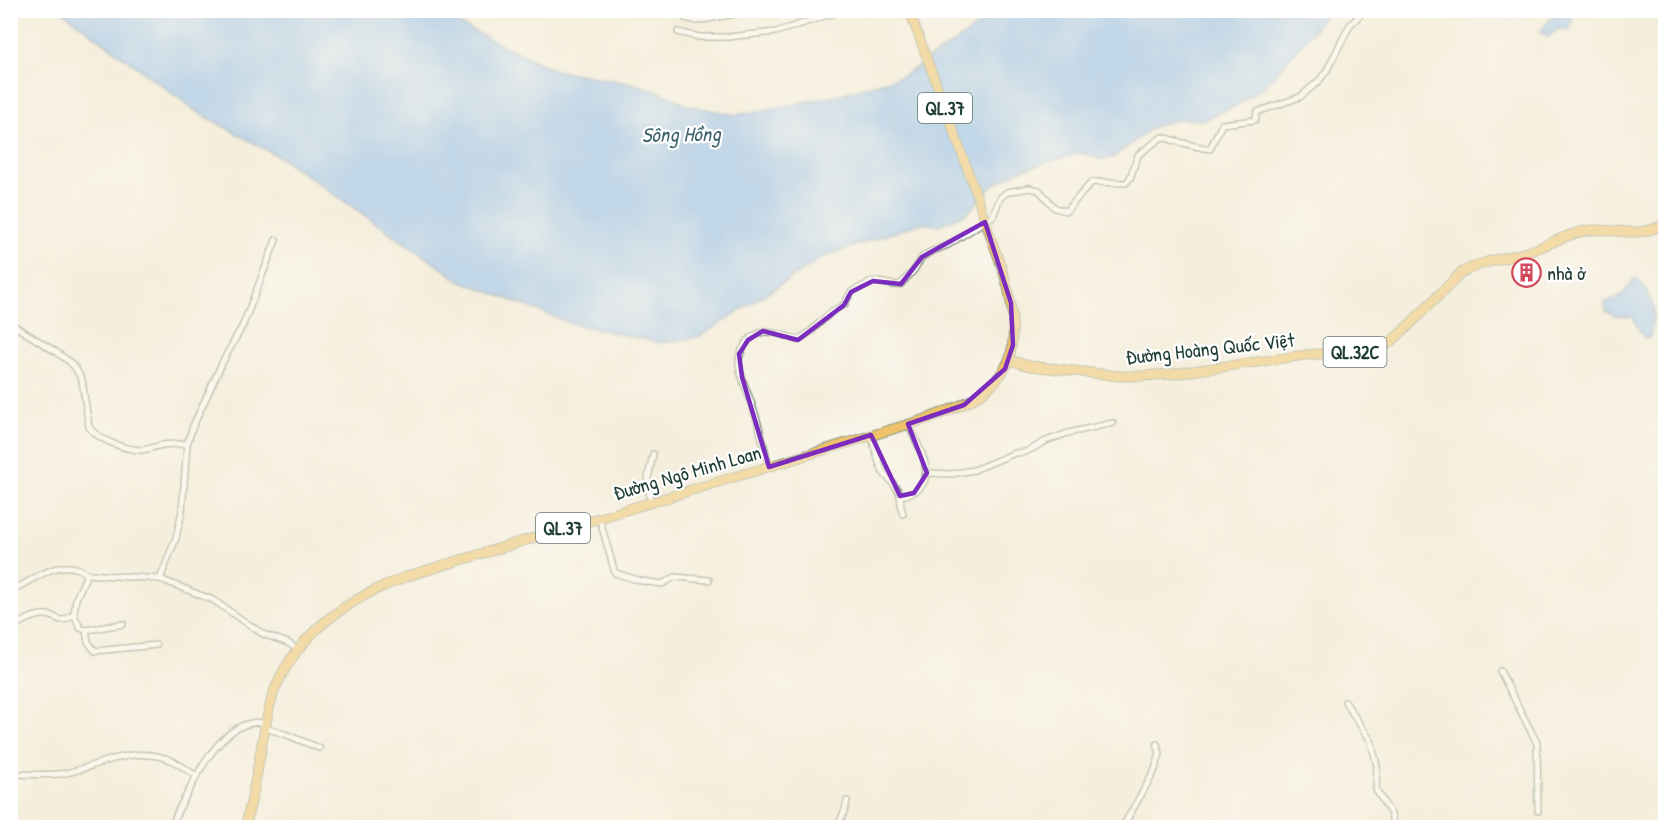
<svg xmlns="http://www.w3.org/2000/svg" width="1676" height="838" font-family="'Patrick Hand',sans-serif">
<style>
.water{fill:#84baf3;stroke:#527c94;stroke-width:1.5}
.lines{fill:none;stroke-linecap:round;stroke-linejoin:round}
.minor-casing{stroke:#8a9688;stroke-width:8}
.primary-casing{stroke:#8a9688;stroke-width:10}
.trunk-casing{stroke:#8a9688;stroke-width:11}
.minor{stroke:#fff;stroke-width:5}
.primary{stroke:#efc469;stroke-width:8}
.trunk{stroke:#efc469;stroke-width:9}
.marked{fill:none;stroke:#7b2cbf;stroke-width:4.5;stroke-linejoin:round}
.labels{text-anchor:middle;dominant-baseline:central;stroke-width:4.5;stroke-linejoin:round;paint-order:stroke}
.shield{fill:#fff;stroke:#627771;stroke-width:1.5}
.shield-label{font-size:18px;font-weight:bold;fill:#1f3d34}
.poi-label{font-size:20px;fill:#1f3d34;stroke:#fff;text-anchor:start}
.street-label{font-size:20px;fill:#1f3d34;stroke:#fff}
.water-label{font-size:21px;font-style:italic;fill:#3d626d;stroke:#fff}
</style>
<rect width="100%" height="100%" fill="#fff"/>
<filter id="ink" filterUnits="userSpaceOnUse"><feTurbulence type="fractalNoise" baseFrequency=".0167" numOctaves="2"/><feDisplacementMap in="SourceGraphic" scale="12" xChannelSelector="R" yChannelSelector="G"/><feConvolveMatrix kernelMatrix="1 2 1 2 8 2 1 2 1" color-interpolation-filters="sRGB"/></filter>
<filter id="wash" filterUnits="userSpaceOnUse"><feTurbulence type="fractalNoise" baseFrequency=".008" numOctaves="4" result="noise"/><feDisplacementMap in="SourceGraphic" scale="24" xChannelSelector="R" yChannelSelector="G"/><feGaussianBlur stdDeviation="1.35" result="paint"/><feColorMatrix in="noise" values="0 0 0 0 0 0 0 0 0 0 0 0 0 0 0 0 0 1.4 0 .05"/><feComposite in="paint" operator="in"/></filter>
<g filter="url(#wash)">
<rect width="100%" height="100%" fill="#f5eedd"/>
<g class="water">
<path d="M1557 10 1574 11 1570 30 1558 29 1548 37 1540 32Z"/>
<path d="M62 11H432L448 19 554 70 635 84 668 95 687 105 736 115 831 97 903 76 961 38 997 11H1327L1317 26 1265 86 1235 106 1203 120 1178 119 1153 127 1114 157 1103 160 1081 153 1020 170 993 185 967 213 939 225 921 223 823 257 699 337 661 343 570 323 459 280 281 158 196 111Z"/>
<path d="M1635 278 1645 288 1654 308 1650 338H1644L1632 317 1615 316 1606 311 1605 302 1622 296Z"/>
</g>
</g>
<g filter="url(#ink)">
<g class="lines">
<defs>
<g id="minor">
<path d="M674 10 685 18 697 21 757 10"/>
<path d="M678 32 699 37H727L776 32 844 10"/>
<path d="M10 323 56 352 70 362 76 369 82 380 89 427C98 440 124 449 140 450 148 450 156 446 163 445 171 444 179 444 187 444"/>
<path d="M871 435C875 447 877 460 883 472 888 479 898 487 900 495 902 503 899 505 903 514"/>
<path d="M769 467C764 447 760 427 753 408 749 394 740 379 739 364 738 357 741 352 744 346 758 324 778 333 798 340L811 331 832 311 844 305 851 292 873 281 895 285 901 284 914 270 922 257 930 252 948 245 993 216 1000 198 1007 192 1029 188 1039 190 1055 208 1066 211 1092 182 1126 183 1130 178 1138 155 1162 137C1178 141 1193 147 1210 149L1222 124 1255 120 1257 112 1300 97 1319 81 1327 70 1350 25 1365 10"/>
<path d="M927 473 950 474 974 470 1015 453 1026 452 1046 441 1068 433 1113 423"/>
<path d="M900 496C905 495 910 494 914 492 940 478 917 443 908 424"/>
<path d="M650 501 648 478 653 454"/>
<path d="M599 517 615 573 641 581 662 584 675 577 709 580"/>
<path d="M160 579 176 538 182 511 187 444 193 426 223 361 243 325 276 240"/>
<path d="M10 592C33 580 63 554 87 574L160 579 213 600 263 634 288 643 298 650"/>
<path d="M74 614 80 628 86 630 123 624"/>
<path d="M10 627C21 623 36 613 47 615 61 617 58 626 74 614L76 599 87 574"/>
<path d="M86 630 88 642 95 651 156 645"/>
<path d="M1500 671 1537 743 1538 811"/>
<path d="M1345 702 1371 741 1377 766 1376 790 1391 814 1394 828"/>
<path d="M265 728 285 734 319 748"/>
<path d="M10 774C29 774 48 776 66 773 103 765 134 744 173 761 181 765 189 771 196 776"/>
<path d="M321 826 322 828"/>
<path d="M172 828C176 809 186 798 194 781 205 760 225 728 251 723 256 722 261 723 265 723"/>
<path d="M837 828 845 810 847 801"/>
<path d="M1122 828 1154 772 1160 754 1157 744"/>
<path d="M1212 828 1213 823"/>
</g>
<path id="primary" d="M909 10C935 81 962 151 986 223 994 249 1008 278 1011 306 1014 325 1014 342 1009 360"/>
<path id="trunk" d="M245 828C251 804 256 780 260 756 264 733 267 710 275 689 289 654 318 623 350 604 368 592 388 584 408 576L926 419C959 407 994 395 1009 360L1030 366 1119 376H1141L1171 374 1305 355 1380 349 1393 340 1405 329 1461 273C1481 261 1504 259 1527 252 1548 246 1569 232 1592 230 1608 229 1624 233 1639 232 1648 231 1657 228 1666 224"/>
</defs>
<use href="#minor" class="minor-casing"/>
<use href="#primary" class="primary-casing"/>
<use href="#trunk" class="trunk-casing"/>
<use href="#minor" class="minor"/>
<use href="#primary" class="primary"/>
<use href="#trunk" class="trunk"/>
</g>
</g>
<path d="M0 0H1676V838H0ZM985 222 1011 303 1013 345 1005 369 964 405 908 424 927 473 914 493 900 496 871 435 769 467 742 377 739 354 748 340 763 331 798 340 844 305 851 292 873 281 901 284 922 257Z" fill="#f5eedd" fill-opacity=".55" fill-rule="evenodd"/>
<path class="marked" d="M985 222 1011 303 1013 345 1005 369 964 405 908 424 927 473 914 493 900 496 871 435 769 467 742 377 739 354 748 340 763 331 798 340 844 305 851 292 873 281 901 284 922 257Z"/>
<defs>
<symbol id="building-ring" viewBox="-11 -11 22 22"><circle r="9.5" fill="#fff" stroke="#d1495b" stroke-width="1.5"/><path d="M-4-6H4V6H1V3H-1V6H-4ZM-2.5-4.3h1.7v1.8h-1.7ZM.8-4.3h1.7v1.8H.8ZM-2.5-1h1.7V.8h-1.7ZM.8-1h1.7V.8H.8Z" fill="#d1495b"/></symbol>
</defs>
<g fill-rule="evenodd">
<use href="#building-ring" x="1510" y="256" width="33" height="33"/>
</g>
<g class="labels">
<g class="shield">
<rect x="918" y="93" width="54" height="30" rx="4.5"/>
<rect x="1323.5" y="337" width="63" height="30" rx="4.5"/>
<rect x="536" y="513" width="54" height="30" rx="4.5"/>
</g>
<g class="shield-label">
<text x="945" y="108">QL.37</text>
<text x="1355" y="352">QL.32C</text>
<text x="563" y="528">QL.37</text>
</g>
<g class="poi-label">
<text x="1547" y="272">nhà ở</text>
</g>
<g class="street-label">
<text transform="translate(1210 348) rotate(-6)">Đường Hoàng Quốc Việt</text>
<text transform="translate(687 472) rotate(-16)">Đường Ngô Minh Loan</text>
</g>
<g class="water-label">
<text transform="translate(681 134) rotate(-1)">Sông Hồng</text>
</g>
</g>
<rect width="1676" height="838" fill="none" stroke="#fff" stroke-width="36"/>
</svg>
